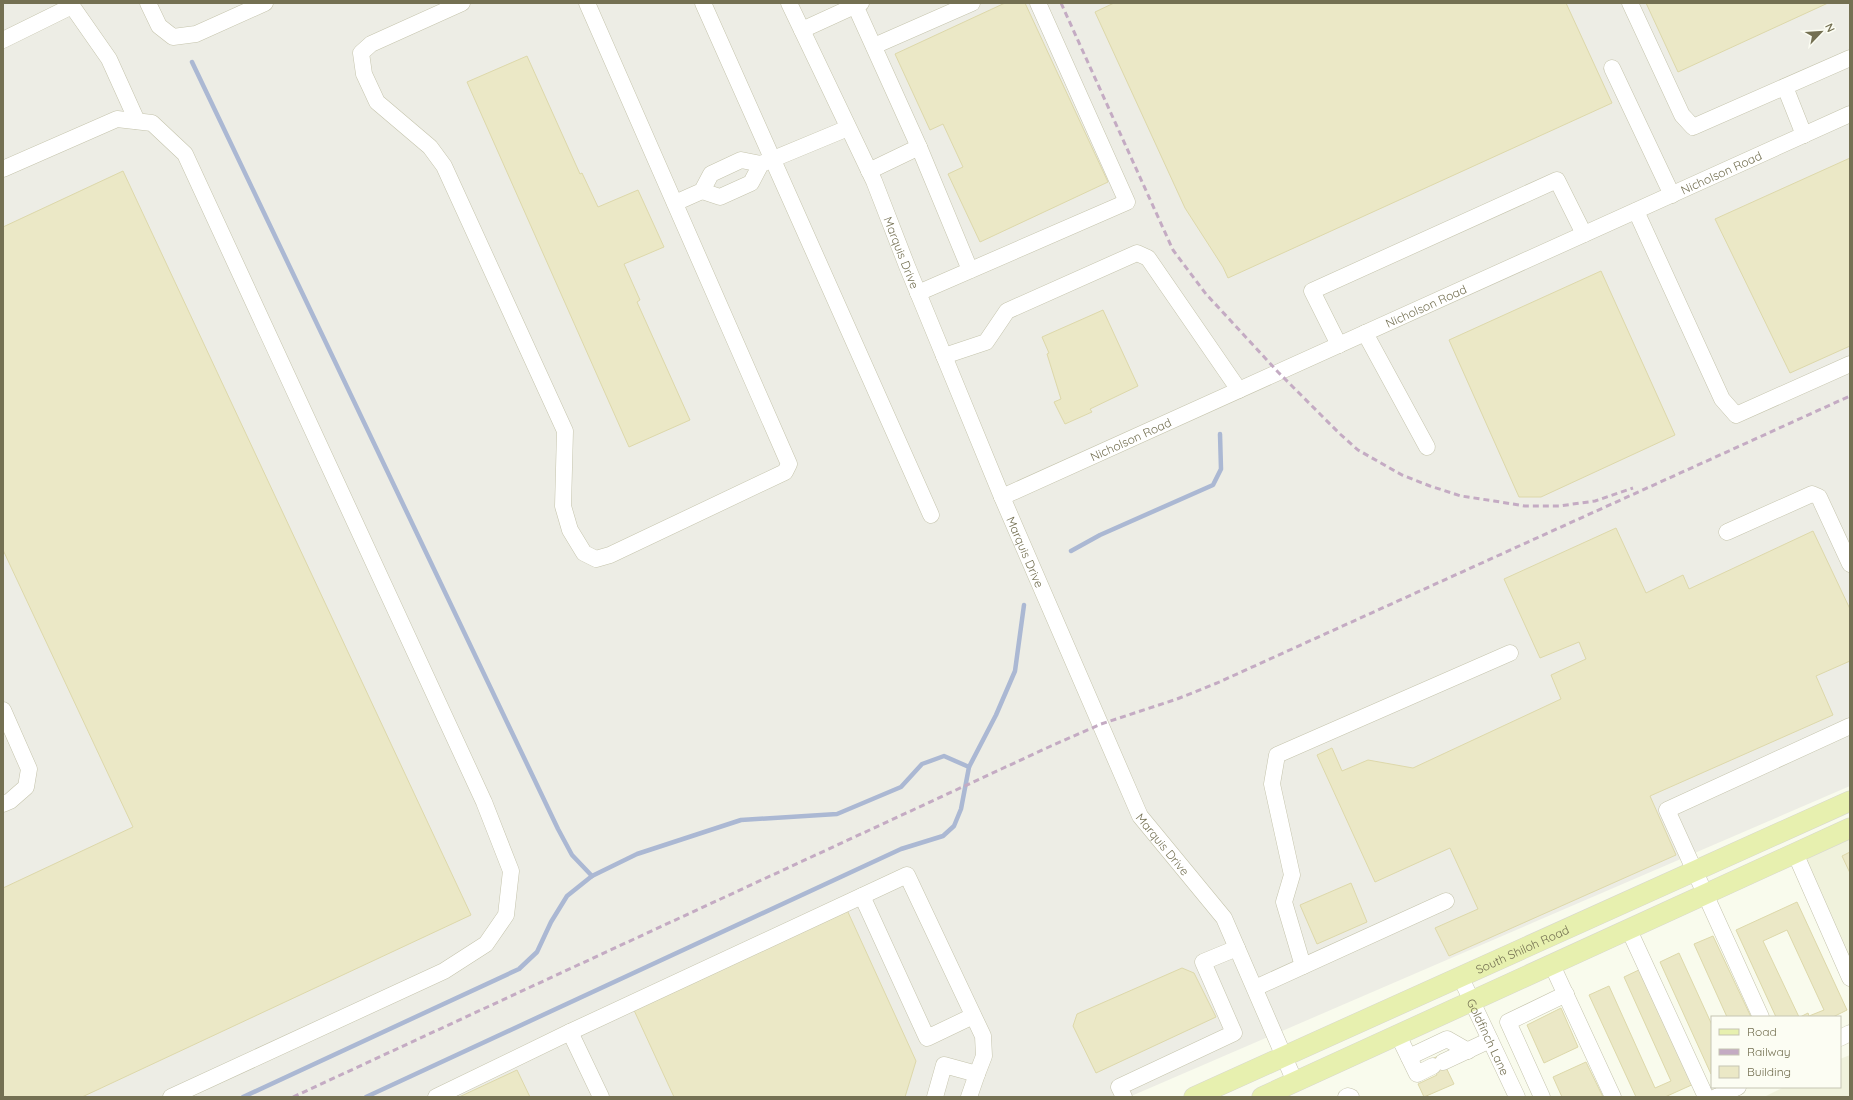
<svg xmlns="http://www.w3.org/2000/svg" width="1853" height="1100" font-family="Quicksand,sans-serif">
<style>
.residential{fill:#f0f2dc}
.industrial{fill:#edede5}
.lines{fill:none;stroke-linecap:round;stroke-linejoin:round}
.stream{stroke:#abb8d3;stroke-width:4.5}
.building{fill:#ebe8c6;stroke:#ddd8aa}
.minor-casing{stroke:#c5c4ac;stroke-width:17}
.major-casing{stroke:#d8d7cf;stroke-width:21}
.minor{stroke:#fff;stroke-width:16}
.major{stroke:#e7f0af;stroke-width:20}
.rail{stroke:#c4abc3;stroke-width:3;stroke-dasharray:6 4;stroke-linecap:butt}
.labels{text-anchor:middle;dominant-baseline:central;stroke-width:3;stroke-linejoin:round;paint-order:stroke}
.street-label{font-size:12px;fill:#747052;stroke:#fcfdf3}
</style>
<rect width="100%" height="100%" fill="#f9fbed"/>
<g class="residential">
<path d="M1850 838V958L1805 859Z"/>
<path d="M1850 1055V1097H1764L1784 1087H1840V1059Z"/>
</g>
<path class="industrial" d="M3 3H1850V786L1129 1097H3Z"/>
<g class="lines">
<g class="stream">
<path d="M192 62 558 829 572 855 592 876"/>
<path d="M1071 551 1100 535 1213 485 1221 469 1220 434"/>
<path d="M243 1097 519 969 537 952 551 922 567 896 592 876 637 854 741 820 837 814 901 787 922 764 944 756 969 767"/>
<path d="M366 1097 901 849 943 836 954 826 961 809 969 767 996 715 1015 671 1024 605"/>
</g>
</g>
<g class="building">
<path d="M1005 3H1025L1108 182 980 242 948 174 963 167 943 124 930 130 895 54Z"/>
<path d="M1114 3H1566L1612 103 1228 278 1223 267 1185 208 1095 12Z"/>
<path d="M1646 3H1828L1678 72Z"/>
<path d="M527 56 580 174 582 173 598 207 638 190 664 247 624 264 640 300 637 302 690 420 629 447 467 82Z"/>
<path d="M1850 158V346L1790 373 1715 219Z"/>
<path d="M123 171 471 915 82 1097H3V888L133 827 3 550V227Z"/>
<path d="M1601 271 1675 435 1541 497H1519L1449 340Z"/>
<path d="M1103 310 1138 386 1090 409 1092 412 1065 424 1054 402 1061 399 1047 354 1049 353 1042 337Z"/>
<path d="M1616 528 1646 593 1683 575 1689 589 1813 531 1850 609V661L1816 676 1833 715 1650 796 1676 855 1449 956 1435 928 1478 909 1450 848 1375 882 1317 755 1332 748 1342 771 1368 760 1413 768 1561 699 1551 675 1586 659 1579 642 1540 658 1504 579Z"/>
<path d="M1850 852V873L1842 856Z"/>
<path d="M1351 883 1367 922 1317 944 1300 905Z"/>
<path d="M1797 902 1847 1010 1833 1017H1800L1808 1013 1809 1016 1824 1010 1787 930 1763 941 1799 1017H1776L1736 930Z"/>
<path d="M847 910 916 1061 905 1097H674L633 1008Z"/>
<path d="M1713 936 1751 1017H1727L1694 944Z"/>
<path d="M1679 953 1712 1025 1711 1074 1660 962Z"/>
<path d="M1182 968 1194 973 1216 1017 1096 1073 1073 1026 1077 1014Z"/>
<path d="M1643 968 1696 1083 1665 1097H1636L1589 995 1609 986 1655 1088 1671 1081 1624 977Z"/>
<path d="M1561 1008 1578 1047 1544 1063 1527 1025Z"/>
<path d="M1440 1055 1454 1084 1424 1097 1418 1084 1437 1075 1430 1060Z"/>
<path d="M1586 1062 1603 1097H1562L1553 1077Z"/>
<path d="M517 1070 530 1097H459Z"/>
</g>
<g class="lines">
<defs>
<g id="minor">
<path d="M148 3 159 26 173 37 196 34 265 3"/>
<path d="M462 3 371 44 361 53 364 74 377 102 430 147 444 166 565 431 563 506 570 530 584 553 596 559 610 555 785 472 789 464 587 3"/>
<path d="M703 3 931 515"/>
<path id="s1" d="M789 3 874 181 907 266 1002 497 1140 816 1224 918 1295 1082"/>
<path d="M854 3 919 147 869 171"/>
<path d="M1630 3 1682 115 1693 127 1850 58"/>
<path d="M72 6 109 59 137 121"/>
<path d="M802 30 861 3"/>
<path d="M3 40 72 6 71 3"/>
<path d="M874 46 972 3"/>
<path d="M1612 68 1672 195"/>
<path d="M1785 87 1804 135"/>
<path d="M919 147 970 270"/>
<path d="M3 169 117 119 152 123 185 154 484 802 511 871 506 915 486 944 444 971 171 1097"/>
<path d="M702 191 720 197 751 183 761 164 848 128"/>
<path d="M675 203 702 191 711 174 741 160 761 164"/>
<path d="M1636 211 1722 399 1736 415 1850 364"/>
<path d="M918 293 1127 202 1038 3"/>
<path d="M1365 333 1427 447"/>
<path d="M1339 345 1312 291 1557 180 1584 234"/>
<path d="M944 356 986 342 1007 311 1137 253 1148 258 1239 390"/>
<path id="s2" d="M1002 497 1850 114"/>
<path d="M1727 532 1812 494 1819 497 1850 564"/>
<path d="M3 710 29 769 26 787 10 801 3 804"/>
<path d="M1795 853 1850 978"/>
<path d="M862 896 927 1038 973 1016"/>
<path d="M1629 930 1706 1097"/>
<path d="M1552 965 1613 1097"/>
<path d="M1303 966 1284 902 1292 875 1272 784 1277 755 1510 653"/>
<path id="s3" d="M1460 976 1517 1097"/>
<path d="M1255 988 1446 901"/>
<path d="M1761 1017 1667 810 1850 726"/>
<path d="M570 1032 601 1097"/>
<path d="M1398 1035 1417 1074 1433 1066"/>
<path d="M1840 1038 1850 1033"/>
<path d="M1409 1057 1447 1039 1468 1051"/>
<path d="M1443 1062 1490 1040"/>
<path d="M436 1097 570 1032 907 875 983 1036 984 1056 977 1074"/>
<path d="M935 1097 944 1065 977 1074 969 1097"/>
<path d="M1124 1097 1119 1087 1234 1033 1203 962 1237 948"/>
<path d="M1346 1097 1348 1096 1351 1097"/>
<path d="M1542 1097 1508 1022 1566 994"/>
<path d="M1716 1097 1738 1087"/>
</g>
<g id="major">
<path id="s4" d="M1194 1097 1850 801"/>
<path d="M1262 1097 1850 828"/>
</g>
</defs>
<use href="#minor" class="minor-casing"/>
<use href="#major" class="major-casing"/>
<use href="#minor" class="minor"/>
<use href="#major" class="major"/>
<g class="rail">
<path d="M1061 3 1173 250 1206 294 1278 372 1340 434 1358 450 1402 475 1430 486 1461 496 1494 501 1525 506H1559L1595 501 1633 488"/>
<path d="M293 1097 1051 746 1101 724 1177 699 1217 683 1850 396"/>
</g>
</g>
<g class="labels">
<g class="street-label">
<text stroke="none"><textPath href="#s2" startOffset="789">Nicholson Road</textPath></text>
<text stroke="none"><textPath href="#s1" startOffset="274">Marquis Drive</textPath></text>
<text stroke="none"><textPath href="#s2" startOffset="465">Nicholson Road</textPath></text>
<text stroke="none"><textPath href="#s2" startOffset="141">Nicholson Road</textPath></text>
<text stroke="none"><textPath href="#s1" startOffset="598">Marquis Drive</textPath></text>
<text stroke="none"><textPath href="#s1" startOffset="922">Marquis Drive</textPath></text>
<text stroke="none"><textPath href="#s4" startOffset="360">South Shiloh Road</textPath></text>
<text stroke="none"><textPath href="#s3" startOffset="67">Goldfinch Lane</textPath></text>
</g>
</g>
<rect width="1853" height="1100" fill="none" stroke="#747052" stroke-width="8"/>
<rect x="1711" y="1016" width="130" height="72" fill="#fcfdf3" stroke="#c6c5b3"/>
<rect x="1719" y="1029" width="20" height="6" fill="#e7f0af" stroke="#c6c5b3"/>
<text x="1747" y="1036" font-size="12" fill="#747052">Road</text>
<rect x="1719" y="1049" width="20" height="6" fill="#c4abc3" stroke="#c6c5b3"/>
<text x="1747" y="1056" font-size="12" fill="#747052">Railway</text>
<rect x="1719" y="1066" width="20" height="12" fill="#ebe8c6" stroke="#c6c5b3"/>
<text x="1747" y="1076" font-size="12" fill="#747052">Building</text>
<g transform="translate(1821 32) rotate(65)" stroke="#fcfdf3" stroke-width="3" paint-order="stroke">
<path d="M0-3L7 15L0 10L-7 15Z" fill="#747052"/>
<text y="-6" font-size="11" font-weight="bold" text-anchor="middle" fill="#747052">N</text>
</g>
</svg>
